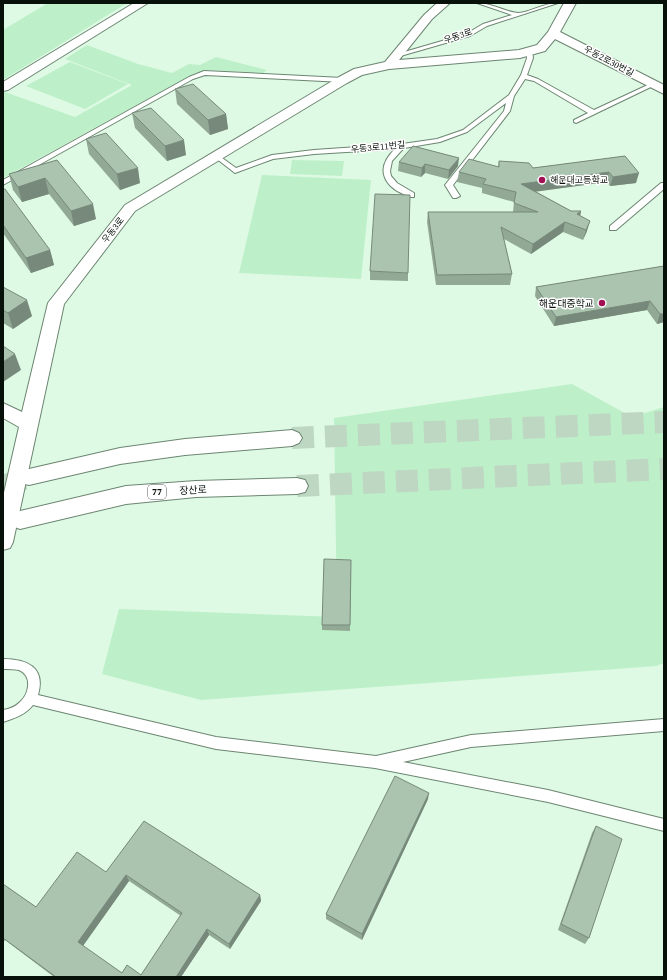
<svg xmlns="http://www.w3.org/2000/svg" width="667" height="980" font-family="'Source Serif 4','Noto Sans KR',serif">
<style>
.green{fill:#bdf0c8}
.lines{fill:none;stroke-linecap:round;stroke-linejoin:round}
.trunk-tunnel{stroke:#bed7c3;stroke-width:22;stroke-dasharray:22 11;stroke-linecap:butt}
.service-casing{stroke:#6c8571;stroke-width:2}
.minor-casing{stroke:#6c8571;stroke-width:2}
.trunk-casing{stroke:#6c8571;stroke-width:2}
.service{fill:#fff;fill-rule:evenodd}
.minor{fill:#fff;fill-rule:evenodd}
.trunk{fill:#fff;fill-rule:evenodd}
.wall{fill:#92a996;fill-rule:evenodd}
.shaded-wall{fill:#77897a}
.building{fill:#aac4af;stroke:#77897a;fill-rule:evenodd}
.poi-dot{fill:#a31154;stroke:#fff;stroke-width:1.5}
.labels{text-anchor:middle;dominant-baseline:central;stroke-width:3;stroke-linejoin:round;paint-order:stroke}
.far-street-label{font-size:9px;fill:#07110a;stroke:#fff}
.far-poi-label{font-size:9px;fill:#07110a;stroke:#fff;text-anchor:start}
.shield{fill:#fff;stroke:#515854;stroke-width:1}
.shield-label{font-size:9px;font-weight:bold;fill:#07110a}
.poi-label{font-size:10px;fill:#07110a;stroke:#fff;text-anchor:end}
.street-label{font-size:10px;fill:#07110a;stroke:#fff}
</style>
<rect width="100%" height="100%" fill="#defae4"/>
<g class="green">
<path d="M48 3H127L3 80V30Z"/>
<path d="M87 45 138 64 172 73 189 64 200 65 216 57 267 70 263 73 208 70 193 74 3 178V93L5 92 75 117 132 85 65 59Z"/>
<path d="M70 62 128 84 85 109 26 86Z"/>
<path d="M292 160 344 161 342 176 290 174Z"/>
<path d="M262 175 371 180 361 279 239 273Z"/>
<path d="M572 384 632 417 664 407V663L656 666 201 700 102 674 119 609 337 617 334 418Z"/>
</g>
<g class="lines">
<g class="trunk-tunnel">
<path d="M292 438 664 422"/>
<path d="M3 486 29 477"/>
<path d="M297 486 664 469"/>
</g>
<defs>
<g id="service">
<path d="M477 3C492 3 505 12 518 13 528 13 544 3 558 3L487 26 470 36 397 57 394 55 466 34 483 24 512 15Z"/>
<path d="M529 49 532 51 533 58 527 75 538 79 594 110 652 83 657 84 576 123 574 122V120L588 113 534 81 525 79 514 96 510 111 453 185 460 196 456 198H453L445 185 504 111 506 103 467 132 440 142 404 148 401 151 392 161 390 171 391 176 397 183 414 193V197H411C385 189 373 170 395 149L314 154 273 159 235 173 213 156 218 155 236 168 272 155 314 150 402 144 437 139 463 130 509 95 521 75 527 58 526 51Z"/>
<path d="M204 71 343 78 346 80 343 82 205 75 193 79 3 185V180L189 77Z"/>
<path d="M661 183H664V189L616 230H610V226Z"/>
<path d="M3 659C27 659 46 667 38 695L216 737 376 756 471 735 664 719V731L471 747 403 762 548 790 664 819V831L548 802 375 768 216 749 33 705C25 715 15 718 3 722V710C10 709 15 707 20 702 29 694 33 676 19 670 14 669 8 669 3 669Z"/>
</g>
<g id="minor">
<path d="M134 3H148L8 90 3 91V82Z"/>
<path d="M437 3H450L432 19 399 60 519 50 537 45 548 32 564 3H576L560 32 664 85V94L555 39 545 51 520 58 389 69 362 75 347 83 135 211 64 304 13 542 10 548 3 550V497L19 427 3 418V403L22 412 48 303 125 205 339 77 354 69 385 62 424 15Z"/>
</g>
<g id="trunk">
<path d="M292 430 299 433 302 438 299 443 292 446 185 455 120 464 29 485 21 483 18 477 21 471 29 469 120 448 185 439Z"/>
<path d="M297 478 305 480 308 486 305 492 297 494 196 497 126 504 20 529 12 526 9 520 12 514 20 511 126 486 196 481Z"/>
</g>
</defs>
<use href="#service" class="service-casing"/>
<use href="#minor" class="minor-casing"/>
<use href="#trunk" class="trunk-casing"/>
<use href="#service" class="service"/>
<use href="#minor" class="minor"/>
<use href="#trunk" class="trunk"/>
</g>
<g class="wall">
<path d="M175 89 226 114 228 129 210 135 177 104Z"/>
<path d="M132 113 186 155 167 161 135 128Z"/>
<path d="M86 139 140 183 120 190 89 154Z"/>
<path d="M625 156 636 183 610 186 607 182 535 191 571 211H581L580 216 587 231 583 240 563 232 531 254 504 239 512 274 510 285H436L427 222 428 212H513L514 202 482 193V188L457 182 459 172 498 167 499 161 533 168Z"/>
<path d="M57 160 96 219 74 226 49 194 22 202 13 190 9 174Z"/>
<path d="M399 162 458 166 448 179 425 173 421 177 398 171Z"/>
<path d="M3 189 50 250 54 265 31 273 3 233Z"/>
<path d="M664 266V322L657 324 647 310 554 326 535 296 536 287Z"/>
<path d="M370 271 408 273V281L370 280Z"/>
<path d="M3 287 32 316 13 329 3 323Z"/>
<path d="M351 560 350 631 322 630V625Z"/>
<path d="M428 799 362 940 326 919V914Z"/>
<path d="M596 826 589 938 585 944 558 930 592 833Z"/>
<path d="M106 872 260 895 261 901 230 949 209 935 181 977H54L5 940 3 943V884L36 907ZM129 881 181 916 141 975 122 973 83 946Z"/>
</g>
<g class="shaded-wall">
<path d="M226 114 228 129 210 135 208 120Z"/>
<path d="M184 140 186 155 167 161 165 146Z"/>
<path d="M459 158 458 166 448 179 449 170Z"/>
<path d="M425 164V173L421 177 422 168Z"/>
<path d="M138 168 140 183 120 190 117 174Z"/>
<path d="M609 172 607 182 519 194 521 184Z"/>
<path d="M639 173 636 183 610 186 613 177Z"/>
<path d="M45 178 49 194 22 202 18 187Z"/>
<path d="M93 204 96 219 74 226 71 211Z"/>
<path d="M581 211 579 221 577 214Z"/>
<path d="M590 221 587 231 583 240 586 230Z"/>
<path d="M565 222 563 232 531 254 533 244Z"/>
<path d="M50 250 54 265 31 273 26 258Z"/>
<path d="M27 300 32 316 13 329 8 313Z"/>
<path d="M650 301 647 310 554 326 556 317Z"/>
<path d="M660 314H664V322L657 324Z"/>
<path d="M15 354 21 370 3 382V362Z"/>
<path d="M429 793 428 799 362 940V934Z"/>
<path d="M126 875 129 881 82 947 78 942Z"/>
<path d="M260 895 261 901 230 949 229 944Z"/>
<path d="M207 929 209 935 181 977H176Z"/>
</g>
<g class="building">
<path d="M193 84 226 114 208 120 175 89Z"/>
<path d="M151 108 184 140 165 146 132 113Z"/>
<path d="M106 133 138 168 117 174 86 139Z"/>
<path d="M413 146 459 158 449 170 425 164 422 168 399 162Z"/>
<path d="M625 156 639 173 613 177 609 172 521 184 571 211H581L577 214 590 221 586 230 565 222 533 244 501 227 512 274 437 275 428 212H538L514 203 516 192 483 184 486 179 459 172 469 159 499 167V161L529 163 533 168Z"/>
<path d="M57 160 93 204 71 211 45 178 18 187 9 174Z"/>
<path d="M3 189H5L50 250 26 258 3 225Z"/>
<path d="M375 194 410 195 408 273 370 271Z"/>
<path d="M664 266V314H660L650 301 556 317 536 287Z"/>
<path d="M3 287 27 300 8 313 3 310Z"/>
<path d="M3 346 15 354 3 362Z"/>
<path d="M324 559 351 560 350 625H322Z"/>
<path d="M395 776 429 793 362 934 326 914Z"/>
<path d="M144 821 260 895 229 944 207 929 176 977H56L3 938V884L36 907 77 852 106 872ZM126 875 182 913 141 975 127 965 122 973 78 942Z"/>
<path d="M596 826 622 839 589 938 561 924Z"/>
</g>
<g class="poi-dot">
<circle cx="542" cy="180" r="4"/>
<circle cx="602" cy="303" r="4"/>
</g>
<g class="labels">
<g class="far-street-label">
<text transform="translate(458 36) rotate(-19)">우동3로</text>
<text transform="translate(609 61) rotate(28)">우동2로30번길</text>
<text transform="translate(378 147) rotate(-5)">우동3로11번길</text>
<text transform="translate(113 230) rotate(-52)">우동3로</text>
</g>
<g class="far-poi-label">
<text x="550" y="180">해운대고등학교</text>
</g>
<rect class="shield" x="148" y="485" width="18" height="14" rx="3"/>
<g class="shield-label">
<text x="157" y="492">77</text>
</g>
<g class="poi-label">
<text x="594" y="303">해운대중학교</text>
</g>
<g class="street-label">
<text transform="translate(193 490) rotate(-3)">장산로</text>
</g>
</g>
<rect width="667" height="980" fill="none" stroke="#07110a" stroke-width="8"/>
</svg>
